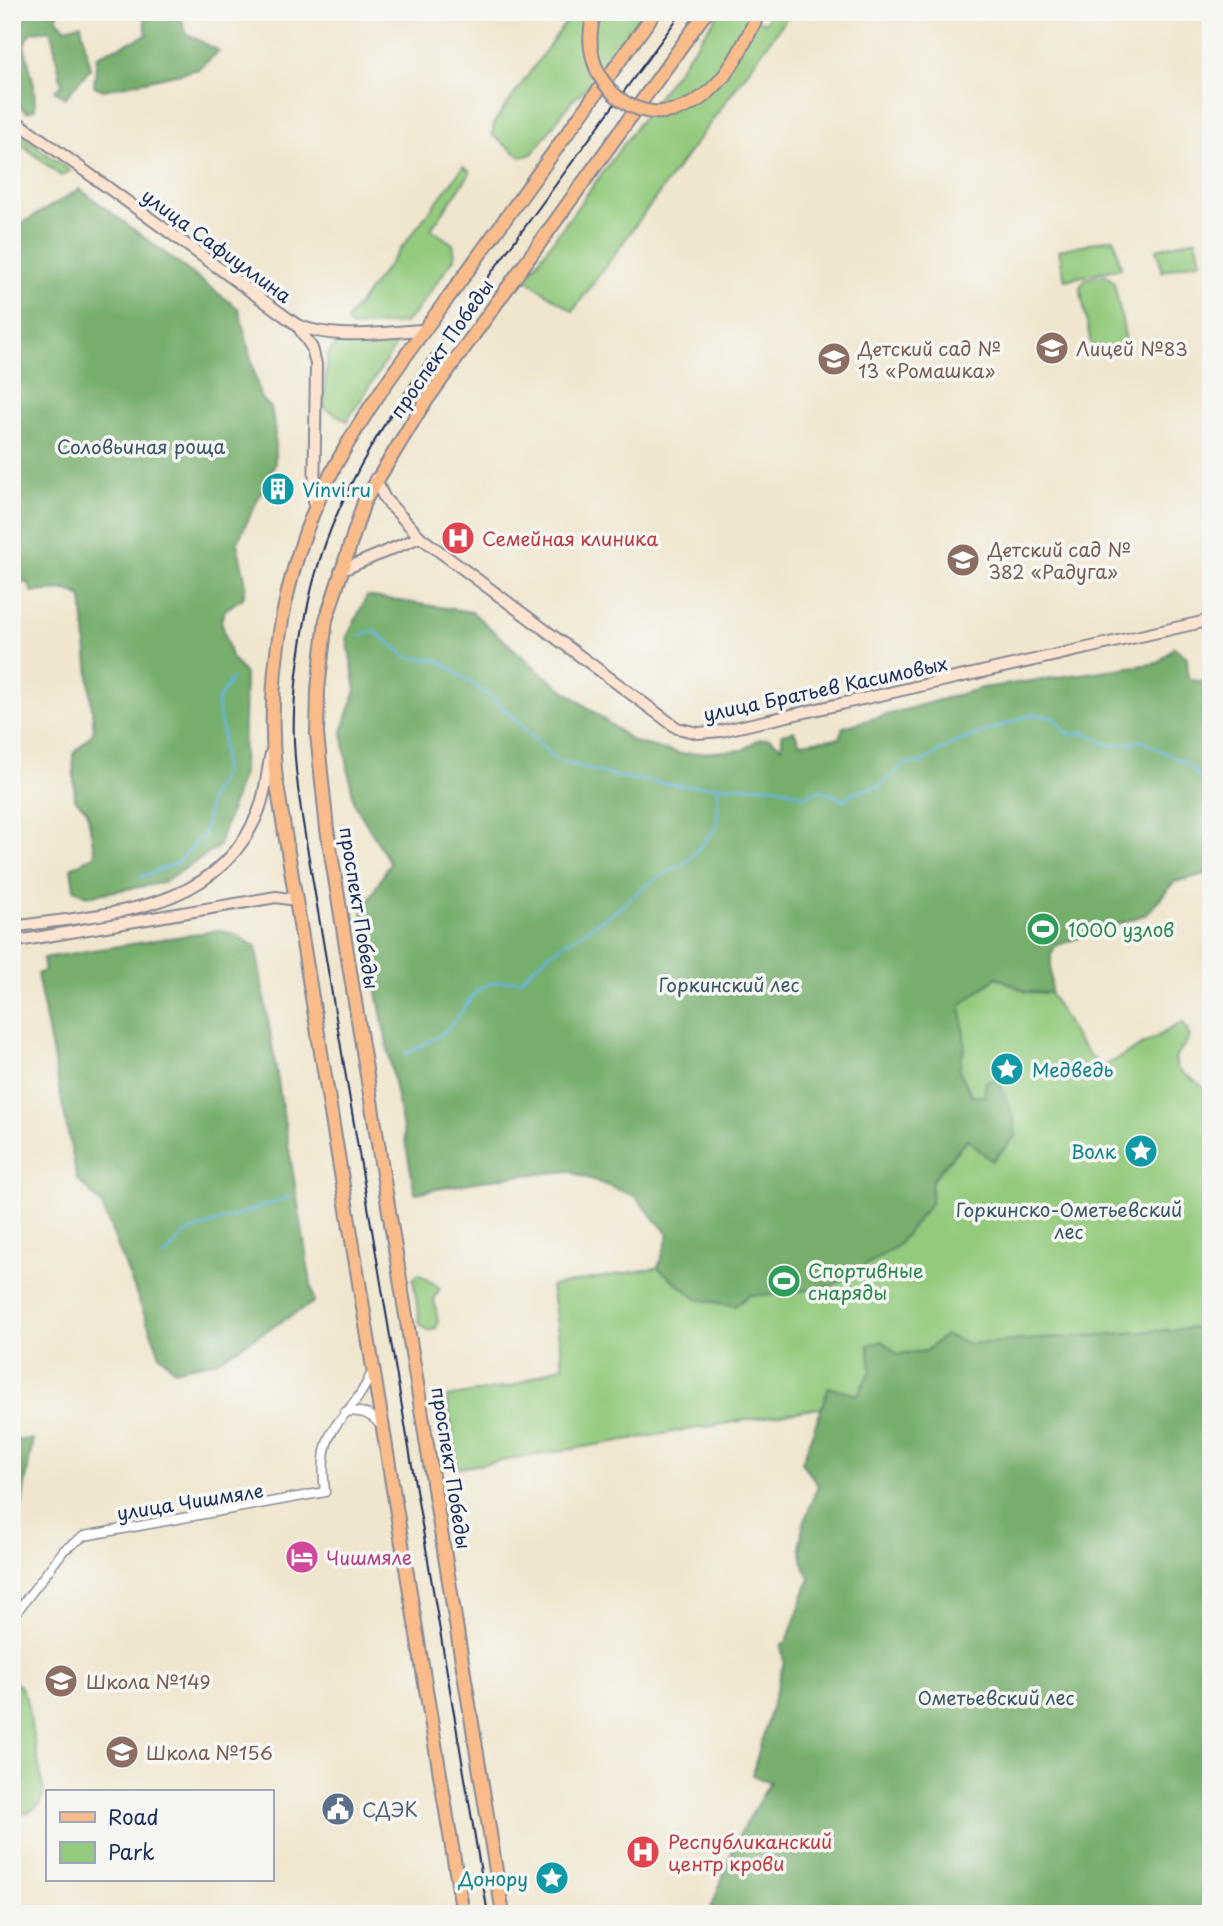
<svg xmlns="http://www.w3.org/2000/svg" width="1223" height="1926" font-family="'Playpen Sans',sans-serif">
<style>
.green{fill:#93ca7d;stroke:#577c6e;stroke-width:2}
.forest{fill:#76ae6c;stroke:#486e65;stroke-width:2}
.lines{fill:none;stroke-linecap:round;stroke-linejoin:round}
.stream{stroke:#64b6df;stroke-width:2.5}
.street-casing{stroke:#868a96;stroke-width:11}
.secondary-casing{stroke:#868a96;stroke-width:14}
.primary-casing{stroke:#868a96;stroke-width:16}
.street{stroke:#fff;stroke-width:8}
.secondary{stroke:#fde4d1;stroke-width:10}
.primary{stroke:#fabc8b;stroke-width:12}
.tram{stroke:#1b2f5e;stroke-width:2}
.primary-bridge-casing{stroke:#868a96;stroke-width:16;stroke-linecap:butt}
.primary-bridge{stroke:#fabc8b;stroke-width:12}
.labels{text-anchor:middle;dominant-baseline:central;stroke-width:7;stroke-linejoin:round;paint-order:stroke}
.street-label{font-size:19px;fill:#1b2f5e;stroke:#f6f6f2}
.education-label{font-size:19px;fill:#785e54;stroke:#f6f6f2;text-anchor:start}
.park-label{font-size:19px;fill:#395666;stroke:#f6f6f2}
.culture-label{font-size:19px;fill:#0d838f;stroke:#f6f6f2;text-anchor:start}
.health-label{font-size:19px;fill:#be3a42;stroke:#f6f6f2;text-anchor:start}
.leisure-label{font-size:19px;fill:#27864d;stroke:#f6f6f2;text-anchor:start}
.hotel-label{font-size:19px;fill:#b23c85;stroke:#f6f6f2;text-anchor:start}
.service-label{font-size:19px;fill:#4e5e75;stroke:#f6f6f2;text-anchor:start}
</style>
<rect width="100%" height="100%" fill="#f6f6f2"/>
<filter id="ink" filterUnits="userSpaceOnUse"><feTurbulence type="fractalNoise" baseFrequency=".0143" numOctaves="2"/><feDisplacementMap in="SourceGraphic" scale="14" xChannelSelector="R" yChannelSelector="G"/><feConvolveMatrix kernelMatrix="1 2 1 2 8 2 1 2 1" color-interpolation-filters="sRGB"/></filter>
<filter id="wash" filterUnits="userSpaceOnUse"><feTurbulence type="fractalNoise" baseFrequency=".00686" numOctaves="4" result="noise"/><feDisplacementMap in="SourceGraphic" scale="28" xChannelSelector="R" yChannelSelector="G"/><feGaussianBlur stdDeviation="1.57" result="paint"/><feColorMatrix in="noise" values="0 0 0 0 0 0 0 0 0 0 0 0 0 0 0 0 0 1.4 0 .05"/><feComposite in="paint" operator="in"/></filter>
<g filter="url(#wash)">
<rect width="100%" height="100%" fill="#f0e6ce"/>
<g class="green">
<path d="M573 12H643L591 83 571 102 532 154 521 157 492 135 494 123Z"/>
<path d="M720 12H749L748 16 765 23 770 12H791L573 311 525 279Z"/>
<path d="M20 134 70 171 61 176 14 138Z"/>
<path d="M463 167 469 171V175L431 229 453 244 455 257 415 313 404 323 351 327 347 321 349 317Z"/>
<path d="M1114 238 1121 268 1065 280 1059 250Z"/>
<path d="M1196 239 1201 261 1162 271 1157 249Z"/>
<path d="M1106 275 1114 282 1126 341 1120 348 1099 352 1091 344 1080 287 1086 279Z"/>
<path d="M402 336 347 421 323 407 328 354 337 342Z"/>
<path d="M996 974 1050 993 1077 1040 1101 1068 1183 1022 1190 1037 1175 1058 1177 1069 1211 1092V1343L458 1468 447 1397 513 1386 563 1365 551 1286 661 1267 930 1180 958 1004Z"/>
<path d="M419 1274 440 1288 434 1299 438 1322 436 1329 429 1331 420 1324 413 1279Z"/>
<path d="M12 1681 20 1686 26 1698 44 1791C41 1808 29 1816 12 1812Z"/>
</g>
<g class="forest">
<path d="M29 12H59L56 18 65 28 81 24 90 69 65 98 55 91 62 85 51 30 32 32 24 44 34 85 35 109 27 112 12 101V43Z"/>
<path d="M143 12H180L185 33 219 51 199 69 104 90 94 86 97 56 147 35Z"/>
<path d="M80 189 239 309 260 397 271 408 275 430V463L237 543 246 584 243 598 225 610 221 620 231 657 245 674 243 773 218 847 162 883 86 896 74 889 71 868 95 855 87 810 75 799 73 754 94 732 82 597 67 590 32 592 28 582 12 584V229Z"/>
<path d="M367 596 472 612 540 672 634 742 682 754 743 750 757 740 769 738 782 747V734L794 731 800 743 839 738 843 727 982 688 1158 663 1174 647 1187 657 1188 679 1211 683V873L1174 882 1147 914 1055 946 1051 955V993L1026 992 997 977 961 1005 965 1045 959 1070 972 1096 984 1097 986 1082 998 1079 1013 1117 1016 1136 992 1161 967 1139 932 1180 931 1203 897 1246 833 1285 785 1294 750 1295 735 1306 697 1299 658 1268 669 1235 635 1196 569 1171 504 1177 415 1193 362 912 390 863 354 803 342 732 356 690 347 637Z"/>
<path d="M220 930 238 936 256 947 314 1302 216 1361 174 1370 160 1355 101 1203 77 1179 37 974 45 971 43 958Z"/>
<path d="M1211 1327V1914H709L737 1839 770 1782 752 1775 784 1662 781 1645 787 1641 810 1578C790 1546 806 1517 818 1485L802 1462 829 1387 857 1395 871 1371 868 1345 883 1341 897 1354 926 1351 945 1335 970 1344Z"/>
<path d="M33 1439 15 1544 12 1545V1441Z"/>
</g>
<g class="lines">
<g class="stream">
<path d="M360 636 374 631 408 657 439 660 496 701 556 760 618 777 682 786H774L805 796 821 790 844 800 852 793 880 786 904 764 922 762 952 744 1034 714 1055 718 1065 732 1075 735 1084 732 1110 746 1142 741 1189 765 1203 782 1211 783"/>
<path d="M141 877 177 863 204 835 210 798 223 774V735L217 702 231 679"/>
<path d="M405 1054C418 1047 437 1040 447 1029 477 998 469 980 520 980L550 953 617 910 647 884 688 861 717 827 718 788"/>
<path d="M163 1258 185 1233 290 1197"/>
</g>
</g>
</g>
<g filter="url(#ink)">
<g class="lines">
<defs>
<g id="street">
<path d="M345 1412C361 1410 371 1413 381 1426"/>
<path d="M12 1618 64 1550 84 1536 325 1492C316 1418 349 1426 372 1372"/>
</g>
<g id="secondary">
<path d="M12 118 297 325C336 341 382 332 423 330"/>
<path d="M297 325 312 348 316 364 314 506"/>
<path d="M375 479 385 499 420 537 677 728 698 733 721 731 1211 620"/>
<path d="M340 571 420 537"/>
<path d="M12 927C105 913 219 914 259 810 266 792 267 771 271 753"/>
<path d="M12 942 276 897 296 900"/>
</g>
<g id="primary">
<path d="M463 1914 276 779C264 674 285 560 335 466 373 396 422 334 469 269 530 184 593 98 655 12"/>
<path d="M503 1914 327 829 317 734 318 689 326 620 364 502 421 408 706 12"/>
</g>
</defs>
<use href="#street" class="street-casing"/>
<use href="#secondary" class="secondary-casing"/>
<use href="#primary" class="primary-casing"/>
<use href="#street" class="street"/>
<use href="#secondary" class="secondary"/>
<use href="#primary" class="primary"/>
<path class="tram" d="M488 1914 314 888C306 840 296 790 294 741 292 698 299 652 307 610 332 478 420 371 497 265 559 181 620 96 682 12"/>
<defs>
<path id="primary-bridge" d="M595 12C572 79 640 141 701 98 728 79 742 48 756 19"/>
</defs>
<use href="#primary-bridge" class="primary-bridge-casing"/>
<use href="#primary-bridge" class="primary-bridge"/>
</g>
</g>
<defs>
<symbol id="school-disc" viewBox="-11 -11 22 22"><circle r="9.5" fill="#8d6e63" stroke="#f6f6f2"/><path d="M0-5L7-2L0 1L-7-2ZM-4 1L0 2.5L4 1V4Q0 6-4 4Z" fill="#fff"/></symbol>
<symbol id="building-disc" viewBox="-11 -11 22 22"><circle r="9.5" fill="#0f9aa8" stroke="#f6f6f2"/><path d="M-4-6H4V6H1V3H-1V6H-4ZM-2.5-4.3h1.7v1.8h-1.7ZM.8-4.3h1.7v1.8H.8ZM-2.5-1h1.7V.8h-1.7ZM.8-1h1.7V.8H.8Z" fill="#fff"/></symbol>
<symbol id="hospital-disc" viewBox="-11 -11 22 22"><circle r="9.5" fill="#e0444e" stroke="#f6f6f2"/><path d="M-5-5h3v3.5h4V-5h3V5h-3V1.5h-4V5h-3Z" fill="#fff"/></symbol>
<symbol id="stadium-disc" viewBox="-11 -11 22 22"><circle r="9.5" fill="#2e9e5b" stroke="#f6f6f2"/><path d="M0-5a6.5 5 0 1 0 0 10a6.5 5 0 1 0 0-10ZM-3.5-1.8h7v3.6h-7Z" fill="#fff"/></symbol>
<symbol id="sight-disc" viewBox="-11 -11 22 22"><circle r="9.5" fill="#0f9aa8" stroke="#f6f6f2"/><path d="M0-6L1.8-2.2L6-1.7L2.9 1.2L3.7 5.4L0 3.3L-3.7 5.4L-2.9 1.2L-6-1.7L-1.8-2.2Z" fill="#fff"/></symbol>
<symbol id="hotel-disc" viewBox="-11 -11 22 22"><circle r="9.5" fill="#d1479c" stroke="#f6f6f2"/><path d="M-6-4.5h1.5V1H6V5H4.5V3h-9V5H-6ZM-4 0a1.8 1.8 0 1 1 3.6 0ZM.5 0V-2.5h3Q6-2.5 6 0Z" fill="#fff"/></symbol>
<symbol id="civic-disc" viewBox="-11 -11 22 22"><circle r="9.5" fill="#5c6f8a" stroke="#f6f6f2"/><path d="M-.6-6.5H3V-4.5H.6V-3L4-1V1h2V6H-6V1h2V-1L-.6-3ZM-1.2 2.5V6h2.4V2.5Z" fill="#fff"/></symbol>
</defs>
<g fill-rule="evenodd">
<use href="#school-disc" x="1033" y="329" width="38" height="38"/>
<use href="#school-disc" x="815" y="340" width="38" height="38"/>
<use href="#building-disc" x="259" y="470" width="38" height="38"/>
<use href="#hospital-disc" x="439" y="519" width="38" height="38"/>
<use href="#school-disc" x="944" y="541" width="38" height="38"/>
<use href="#stadium-disc" x="1024" y="910" width="38" height="38"/>
<use href="#sight-disc" x="988" y="1050" width="38" height="38"/>
<use href="#sight-disc" x="1122" y="1132" width="38" height="38"/>
<use href="#stadium-disc" x="765" y="1262" width="38" height="38"/>
<use href="#hotel-disc" x="283" y="1538" width="38" height="38"/>
<use href="#school-disc" x="42" y="1662" width="38" height="38"/>
<use href="#school-disc" x="103" y="1733" width="38" height="38"/>
<use href="#civic-disc" x="319" y="1790" width="38" height="38"/>
<use href="#hospital-disc" x="624" y="1833" width="38" height="38"/>
<use href="#sight-disc" x="533" y="1859" width="38" height="38"/>
</g>
<g class="labels">
<g class="street-label">
<text transform="translate(217 245) rotate(36)">улица Сафиуллина</text>
<text transform="translate(441 348) rotate(-55)">проспект Победы</text>
<text transform="translate(825 688) rotate(-12)">улица Братьев Касимовых</text>
<text transform="translate(360 908) rotate(81)">проспект Победы</text>
<text transform="translate(452 1468) rotate(81)">проспект Победы</text>
<text transform="translate(190 1501) rotate(-9)">улица Чишмяле</text>
</g>
<g class="education-label">
<text x="858" y="348">Детский сад №<tspan x="858" dy="22">13 «Ромашка»</tspan></text>
<text x="1076" y="348">Лицей №83</text>
<text x="988" y="549">Детский сад №<tspan x="988" dy="22">382 «Радуга»</tspan></text>
<text x="86" y="1681">Школа №149</text>
<text x="146" y="1752">Школа №156</text>
</g>
<g class="park-label">
<text x="141" y="446">Соловьиная роща</text>
<text x="729" y="984">Горкинский лес</text>
<text x="1069" y="1209">Горкинско-Ометьевский<tspan x="1069" dy="22">лес</tspan></text>
<text x="996" y="1697">Ометьевский лес</text>
</g>
<g class="culture-label">
<text x="302" y="489">Vinvi.ru</text>
<text x="1032" y="1069">Медведь</text>
<text x="1116" y="1151" text-anchor="end">Волк</text>
<text x="528" y="1878" text-anchor="end">Донору</text>
</g>
<g class="health-label">
<text x="482" y="538">Семейная клиника</text>
<text x="668" y="1841">Республиканский<tspan x="668" dy="22">центр крови</tspan></text>
</g>
<g class="leisure-label">
<text x="1068" y="929">1000 узлов</text>
<text x="808" y="1270">Спортивные<tspan x="808" dy="22">снаряды</tspan></text>
</g>
<g class="hotel-label">
<text x="326" y="1557">Чишмяле</text>
</g>
<g class="service-label">
<text x="362" y="1809">СДЭК</text>
</g>
</g>
<rect width="1223" height="1926" fill="none" stroke="#f6f6f2" stroke-width="42"/>
<rect x="46" y="1790" width="228" height="91" fill="#f6f6f2" stroke="#9ea6b7" stroke-width="2"/>
<rect x="60" y="1812" width="35" height="10" fill="#fabc8b" stroke="#9ea6b7" stroke-width="2"/>
<text x="108" y="1825" font-size="21" fill="#1b2f5e">Road</text>
<rect x="60" y="1842" width="35" height="21" fill="#93ca7d" stroke="#9ea6b7" stroke-width="2"/>
<text x="108" y="1860" font-size="21" fill="#1b2f5e">Park</text>
</svg>
